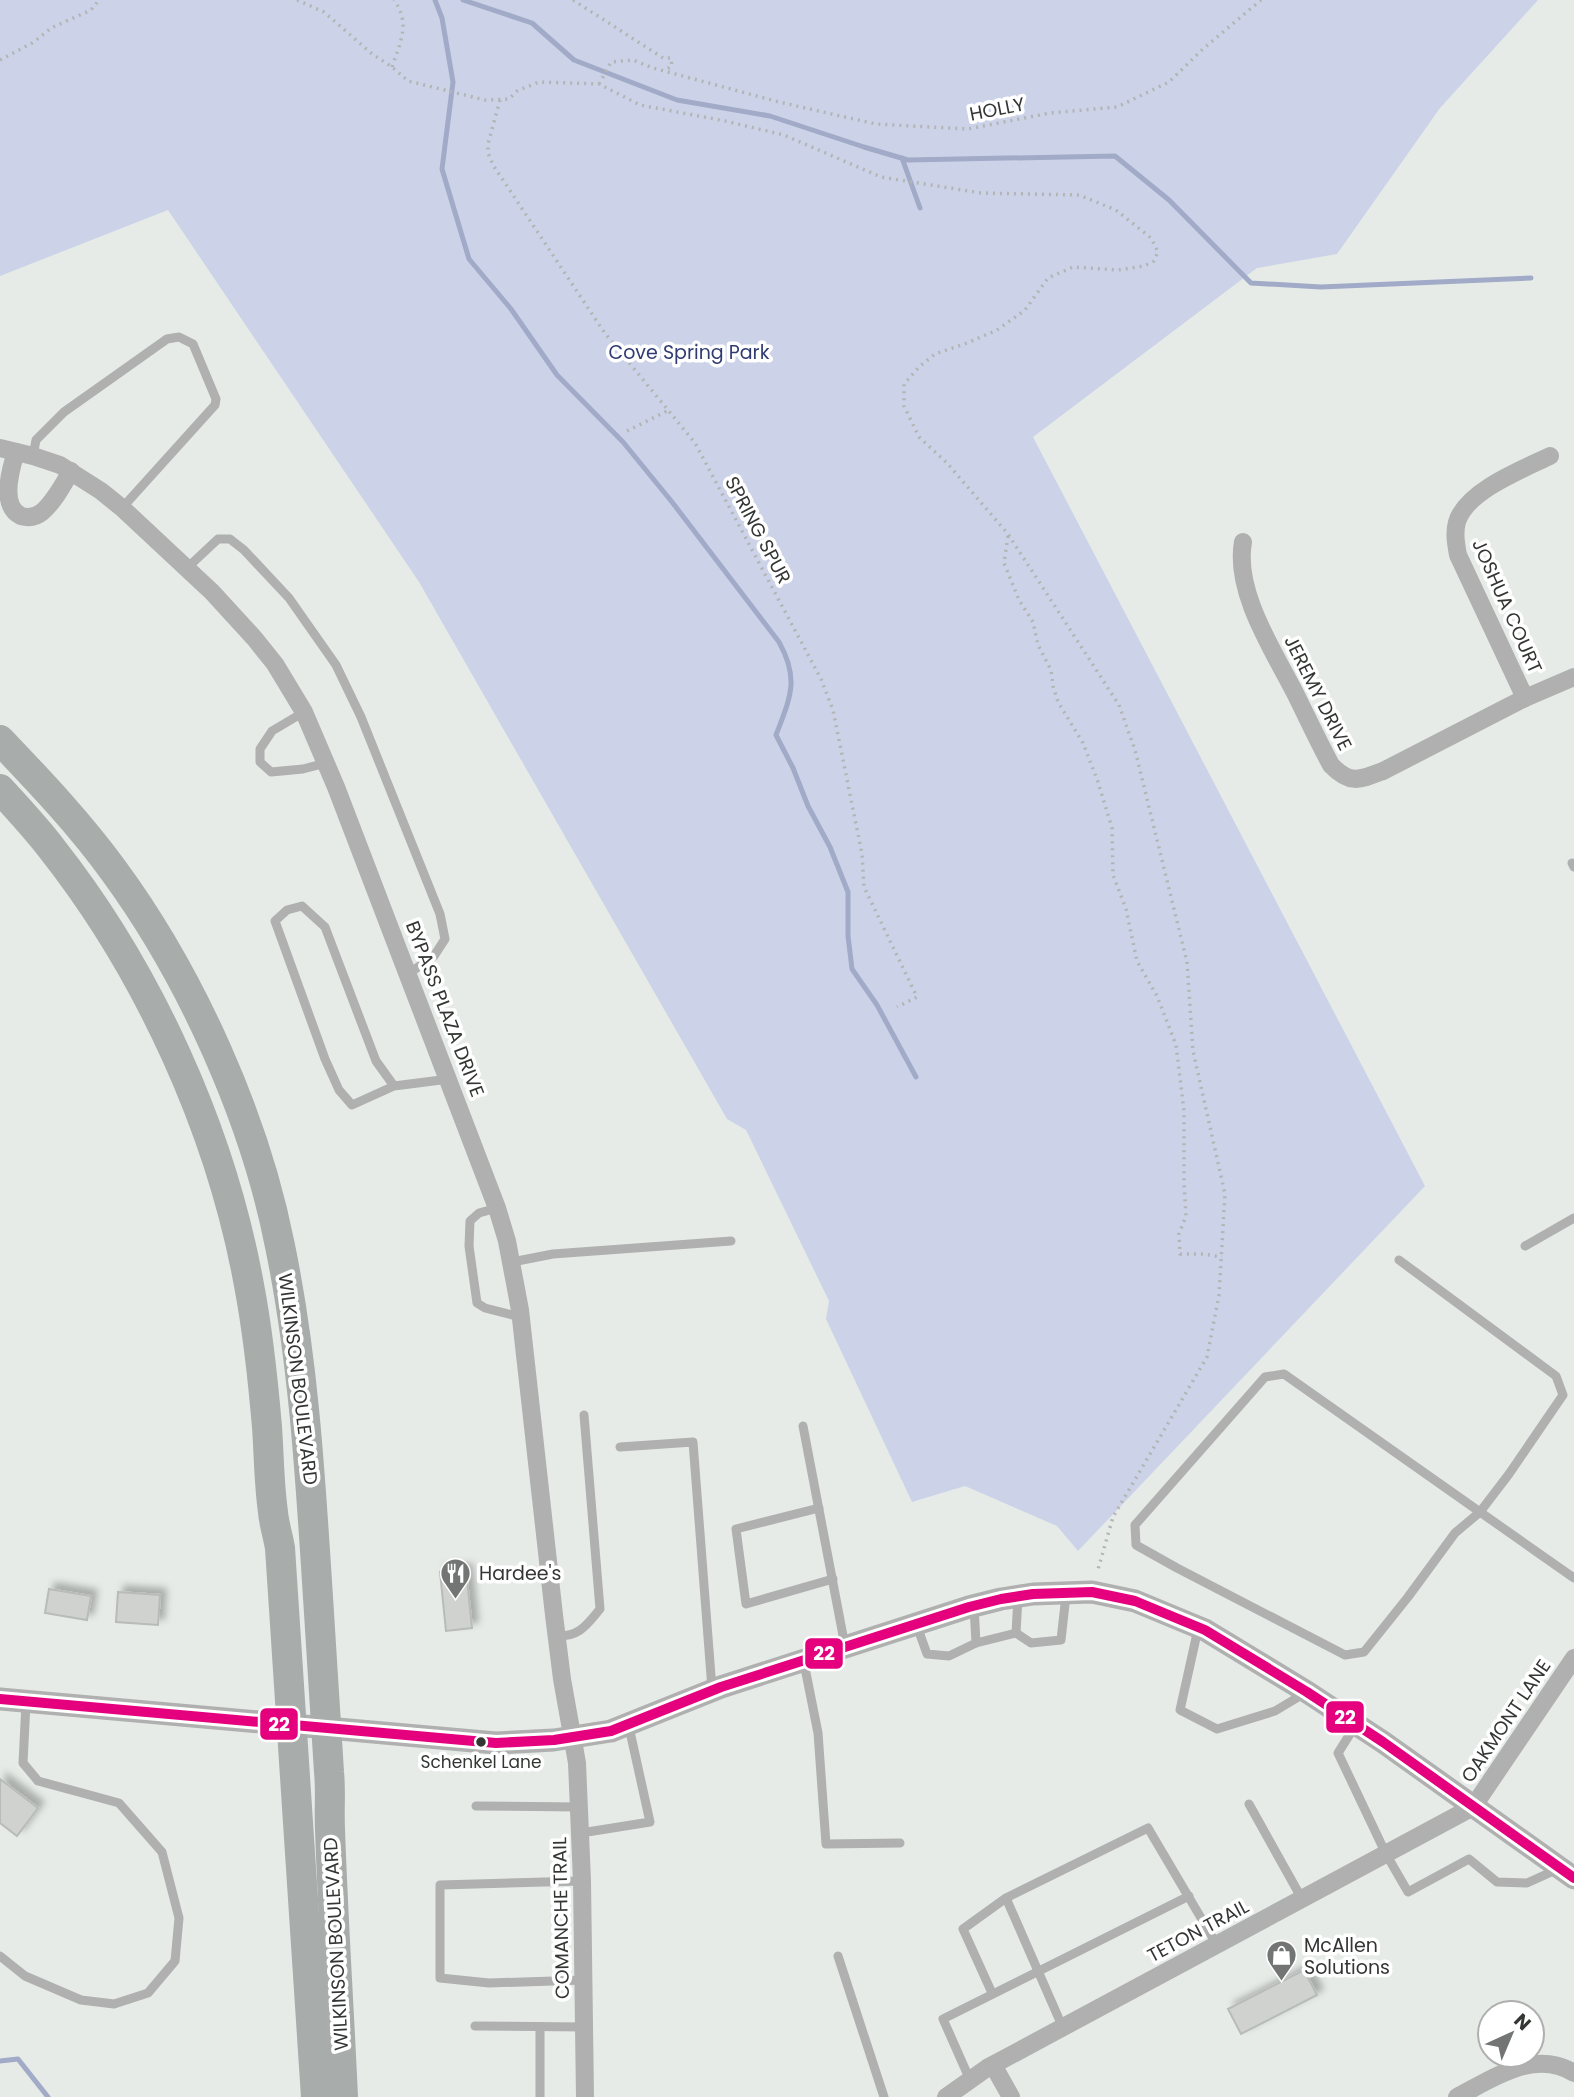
<svg xmlns="http://www.w3.org/2000/svg" width="1574" height="2097" font-family="Poppins,sans-serif">
<style>
.green{fill:#ccd3e8}
.lines{fill:none;stroke-linecap:round;stroke-linejoin:round}
.stream{stroke:#a1aac7;stroke-width:5}
.building{fill:#d0d2d0;stroke:#b8bbb9;stroke-width:2;filter:url(#shadow)}
.path{stroke:#b2b5b3;stroke-width:3.5;stroke-dasharray:2 5;stroke-linecap:butt}
.service{stroke:#afb0af;stroke-width:9}
.minor{stroke:#afb0af;stroke-width:18}
.tertiary{stroke:#afb0af;stroke-width:23}
.trunk{stroke:#a8acaa;stroke-width:30}
.bus-1-casing{stroke:#fff;stroke-width:16}
.bus-1{stroke:#e5007d;stroke-width:10}
.bus-dot{fill:#343634;stroke:#fff;stroke-width:2.5}
.labels{text-anchor:middle;dominant-baseline:central;stroke-width:7;stroke-linejoin:round;paint-order:stroke}
.bus-label{font-size:17px;fill:#343634;stroke:#fff}
.street-label{font-size:19px;fill:#343634;stroke:#fff}
.park-label{font-size:19px;fill:#313b72;stroke:#fff}
.poi-label{font-size:19px;fill:#343634;stroke:#fff;text-anchor:start}
.line-badge{stroke:#fff;stroke-width:2.5}
.badge-label{font-size:19px;text-anchor:middle;font-weight:bold;fill:#fff}
</style>
<defs>
<filter id="shadow"><feDropShadow dx="6" dy="-6" stdDeviation="3.5" flood-color="#0004"/></filter>
</defs>
<rect width="100%" height="100%" fill="#e6ebe8"/>
<path class="green" d="M0 0H1538L1440 108 1337 254 1257 268 1033 437 1425 1186 1078 1551 1057 1526 965 1486 912 1502 826 1319 829 1301 746 1130 727 1119 419 582 168 210 0 276Z"/>
<g class="lines">
<g class="stream">
<path d="M435 0 442 18 453 82 442 169 469 259 511 309 557 375 623 442 672 502 779 642C800 680 790 698 776 735L793 768 808 806 830 847 848 892V936L852 969 877 1005 916 1077"/>
<path d="M463 0 532 23 574 60 677 100 770 116 864 147 908 160 1115 156 1169 200 1251 283 1321 287 1531 278"/>
<path d="M902 158 920 208"/>
<path d="M0 2061 18 2059 48 2097"/>
</g>
</g>
<g class="building">
<path d="M466 1570 472 1628 446 1631 440 1572Z"/>
<path d="M49 1589 91 1596 87 1620 45 1613Z"/>
<path d="M118 1592 160 1595 158 1625 116 1622Z"/>
<path d="M0 1779 38 1808 17 1836 0 1823Z"/>
<path d="M1304 1970 1317 1995 1241 2034 1228 2009Z"/>
</g>
<g class="lines">
<g class="path">
<path d="M297 0 324 12 371 53 392 67 408 81 485 100 509 99 517 91 539 82 599 84 640 105 725 121 784 135 881 177 981 193 1079 195 1116 210 1151 238 1158 252 1154 261 1144 266 1118 270 1073 267 1048 278 1025 310 997 330 967 343 935 354 919 367 904 384V406L919 437 947 463 1008 534 1119 705 1135 750 1187 962 1193 1051 1225 1194 1219 1295 1207 1357 1113 1517 1097 1573"/>
<path d="M573 0 663 58H671L672 66 664 71"/>
<path d="M0 60 34 42 51 28 91 10 99 0"/>
<path d="M392 67C400 43 411 23 394 0"/>
<path d="M599 84 611 62 633 60 653 68 779 102 876 124 968 129 1050 113 1117 107 1169 82 1204 48 1261 0"/>
<path d="M500 100 488 144V153L493 165 604 332 695 443 821 679 833 710 862 854 864 887 917 997 897 1007"/>
<path d="M627 431 669 410"/>
<path d="M1008 536 1004 563 1019 600 1033 622 1038 645 1051 670 1053 686 1058 702 1083 743 1098 782 1112 828 1113 875 1126 909 1137 961 1157 996 1176 1045 1184 1111V1183L1186 1216 1179 1234 1180 1254H1203L1222 1257"/>
</g>
<g class="service">
<path d="M33 456 36 440 64 412 167 339 179 337 193 344 216 399 215 405 122 508"/>
<path d="M187 568 218 539H230L244 550 289 598 336 665 361 717 440 914 445 939 434 956 408 974"/>
<path d="M304 712 272 731 260 749V762L271 772 303 769 326 763"/>
<path d="M1572 863 1574 867"/>
<path d="M394 1086 352 1105 339 1090 325 1059 275 921 287 910 302 906 325 927 376 1061 394 1086 449 1079"/>
<path d="M497 1208 479 1213 470 1221 469 1246 477 1303 485 1308 520 1317"/>
<path d="M1525 1246 1574 1218"/>
<path d="M1399 1260 1556 1376 1563 1395 1509 1474 1480 1512 1574 1578"/>
<path d="M512 1262 553 1254 731 1241"/>
<path d="M1284 1374 1480 1512 1455 1533 1408 1597 1364 1652 1345 1655 1177 1568 1136 1545 1135 1525 1265 1377Z"/>
<path d="M803 1426 845 1646"/>
<path d="M620 1447 693 1442 712 1689"/>
<path d="M819 1508 736 1529 746 1604 833 1579"/>
<path d="M917 1626 927 1654 949 1656 976 1643 974 1606"/>
<path d="M1198 1629 1180 1710 1217 1729 1275 1711 1305 1693"/>
<path d="M1016 1633 1031 1643 1061 1640 1066 1595"/>
<path d="M556 1636C579 1637 586 1626 600 1609L584 1415"/>
<path d="M976 1643 1016 1633 1018 1597"/>
<path d="M804 1663 818 1733 826 1844 900 1843"/>
<path d="M1355 1726 1338 1753 1386 1854 1408 1892 1469 1859 1497 1882 1527 1883 1558 1869"/>
<path d="M1249 1804 1302 1899"/>
<path d="M476 1806 580 1807"/>
<path d="M581 1833 650 1822 629 1727"/>
<path d="M582 1881 440 1885V1978L489 1983 584 1980"/>
<path d="M1006 1898 1063 2028"/>
<path d="M0 1956 25 1976 81 2000 114 2004 148 1993 175 1961 179 1918 162 1852 119 1803 38 1781 23 1763 26 1703"/>
<path d="M838 1956 884 2097"/>
<path d="M992 1993 963 1929 1006 1898 1148 1828 1217 1945"/>
<path d="M475 2026 584 2027"/>
<path d="M540 2027V2097"/>
<path d="M970 2080 943 2019 1189 1896"/>
</g>
<g class="minor">
<path d="M0 448 33 456 60 465 101 491 122 508 212 592 255 639 275 664 304 712 336 787 497 1208 507 1241 520 1310 554 1615 562 1679 577 1763 582 1881 585 2097"/>
<path d="M16 452C10 471 0 506 21 516 28 518 36 517 42 512 54 502 63 485 71 471"/>
<path d="M1243 542C1234 591 1273 650 1295 693 1307 717 1318 741 1331 765 1350 785 1360 780 1383 771L1525 698 1574 677"/>
<path d="M1525 698 1458 555C1456 544 1454 533 1457 522 1466 491 1523 469 1550 456"/>
<path d="M993 2065 1011 2097"/>
<path d="M946 2097 987 2068 1473 1807 1574 1658"/>
<path d="M1457 2097C1492 2079 1535 2048 1574 2073"/>
</g>
<path class="tertiary" d="M0 1699 496 1743 554 1740 611 1731 721 1687 969 1607 1001 1599 1033 1594 1092 1592 1135 1601 1205 1630 1307 1692 1383 1742 1574 1878"/>
<g class="trunk">
<path d="M0 740C40 782 80 824 114 871 191 976 255 1118 280 1246 305 1367 311 1490 319 1613 322 1666 326 1719 329 1772 331 1791 329 1810 330 1829 333 1919 339 2008 343 2097"/>
<path d="M0 789C18 809 36 828 52 849 149 972 221 1131 249 1285 258 1332 263 1380 267 1427 269 1455 269 1484 273 1512 274 1524 278 1536 280 1548L316 2097"/>
</g>
<defs>
<path id="bus-1" d="M0 1699 496 1743 554 1740 611 1731 721 1687 969 1607 1001 1599 1033 1594 1092 1592 1135 1601 1205 1630 1307 1692 1383 1742 1574 1878"/>
</defs>
<use href="#bus-1" class="bus-1-casing"/>
<use href="#bus-1" class="bus-1"/>
</g>
<defs>
<symbol id="restaurant-pin" viewBox="-11 -11 22 30"><path d="M0 17L-7.5 6A9.5 9.5 0 1 1 7.5 6Z" fill="#727573" stroke="#fff"/><path d="M-5-6h1v4h1v-4h1v4h1v-4h1v5L-1.5 .5V6h-2V.5L-5-1ZM5-6V6H3V1.5H1.5Q1.5-4 5-6Z" fill="#fff"/></symbol>
<symbol id="shop-pin" viewBox="-11 -11 22 30"><path d="M0 17L-7.5 6A9.5 9.5 0 1 1 7.5 6Z" fill="#727573" stroke="#fff"/><path d="M-5-2.5h2.3a2.7 3.5 0 0 1 5.4 0H5L5.5 6h-11ZM-1.5-2.5h3a1.5 2.3 0 0 0-3 0Z" fill="#fff"/></symbol>
</defs>
<g fill-rule="evenodd">
<use href="#restaurant-pin" x="438" y="1556" width="35" height="47"/>
<use href="#shop-pin" x="1264" y="1938" width="35" height="47"/>
</g>
<circle class="bus-dot" cx="481" cy="1742" r="6"/>
<g class="labels">
<g class="bus-label">
<text x="481" y="1762">Schenkel Lane</text>
</g>
<g class="street-label">
<text transform="translate(997 109) rotate(-11)">HOLLY</text>
<text transform="translate(758 530) rotate(62)">SPRING SPUR</text>
<text transform="translate(1507 606) rotate(66)">JOSHUA COURT</text>
<text transform="translate(1318 693) rotate(63)">JEREMY DRIVE</text>
<text transform="translate(445 1009) rotate(69)">BYPASS PLAZA DRIVE</text>
<text transform="translate(298 1379) rotate(83)">WILKINSON BOULEVARD</text>
<text transform="translate(1506 1721) rotate(-56)">OAKMONT LANE</text>
<text transform="translate(561 1918) rotate(-91)">COMANCHE TRAIL</text>
<text transform="translate(1198 1931) rotate(-28)">TETON TRAIL</text>
<text transform="translate(336 1944) rotate(-93)">WILKINSON BOULEVARD</text>
</g>
<g class="park-label">
<text x="689" y="352">Cove Spring Park</text>
</g>
<g class="poi-label">
<text x="479" y="1573">Hardee's</text>
<text x="1304" y="1945">McAllen<tspan x="1304" dy="22">Solutions</tspan></text>
</g>
</g>
<g class="line-badge">
<rect x="804" y="1637" width="40" height="33" rx="7" fill="#e5007d"/>
<rect x="1325" y="1700" width="40" height="34" rx="7" fill="#e5007d"/>
<rect x="259" y="1707" width="40" height="34" rx="7" fill="#e5007d"/>
</g>
<g class="badge-label">
<text x="824" y="1660">22</text>
<text x="1345" y="1724">22</text>
<text x="279" y="1731">22</text>
</g>
<g transform="translate(1511 2034) rotate(44)"><circle r="33" fill="#ffffff" stroke="#aeafae" stroke-width="2"/>
<path d="M0-5L12 26L0 18L-12 26Z" fill="#727573"/>
<text y="-10" font-size="19" font-weight="bold" text-anchor="middle" fill="#343634">N</text>
</g>
</svg>
